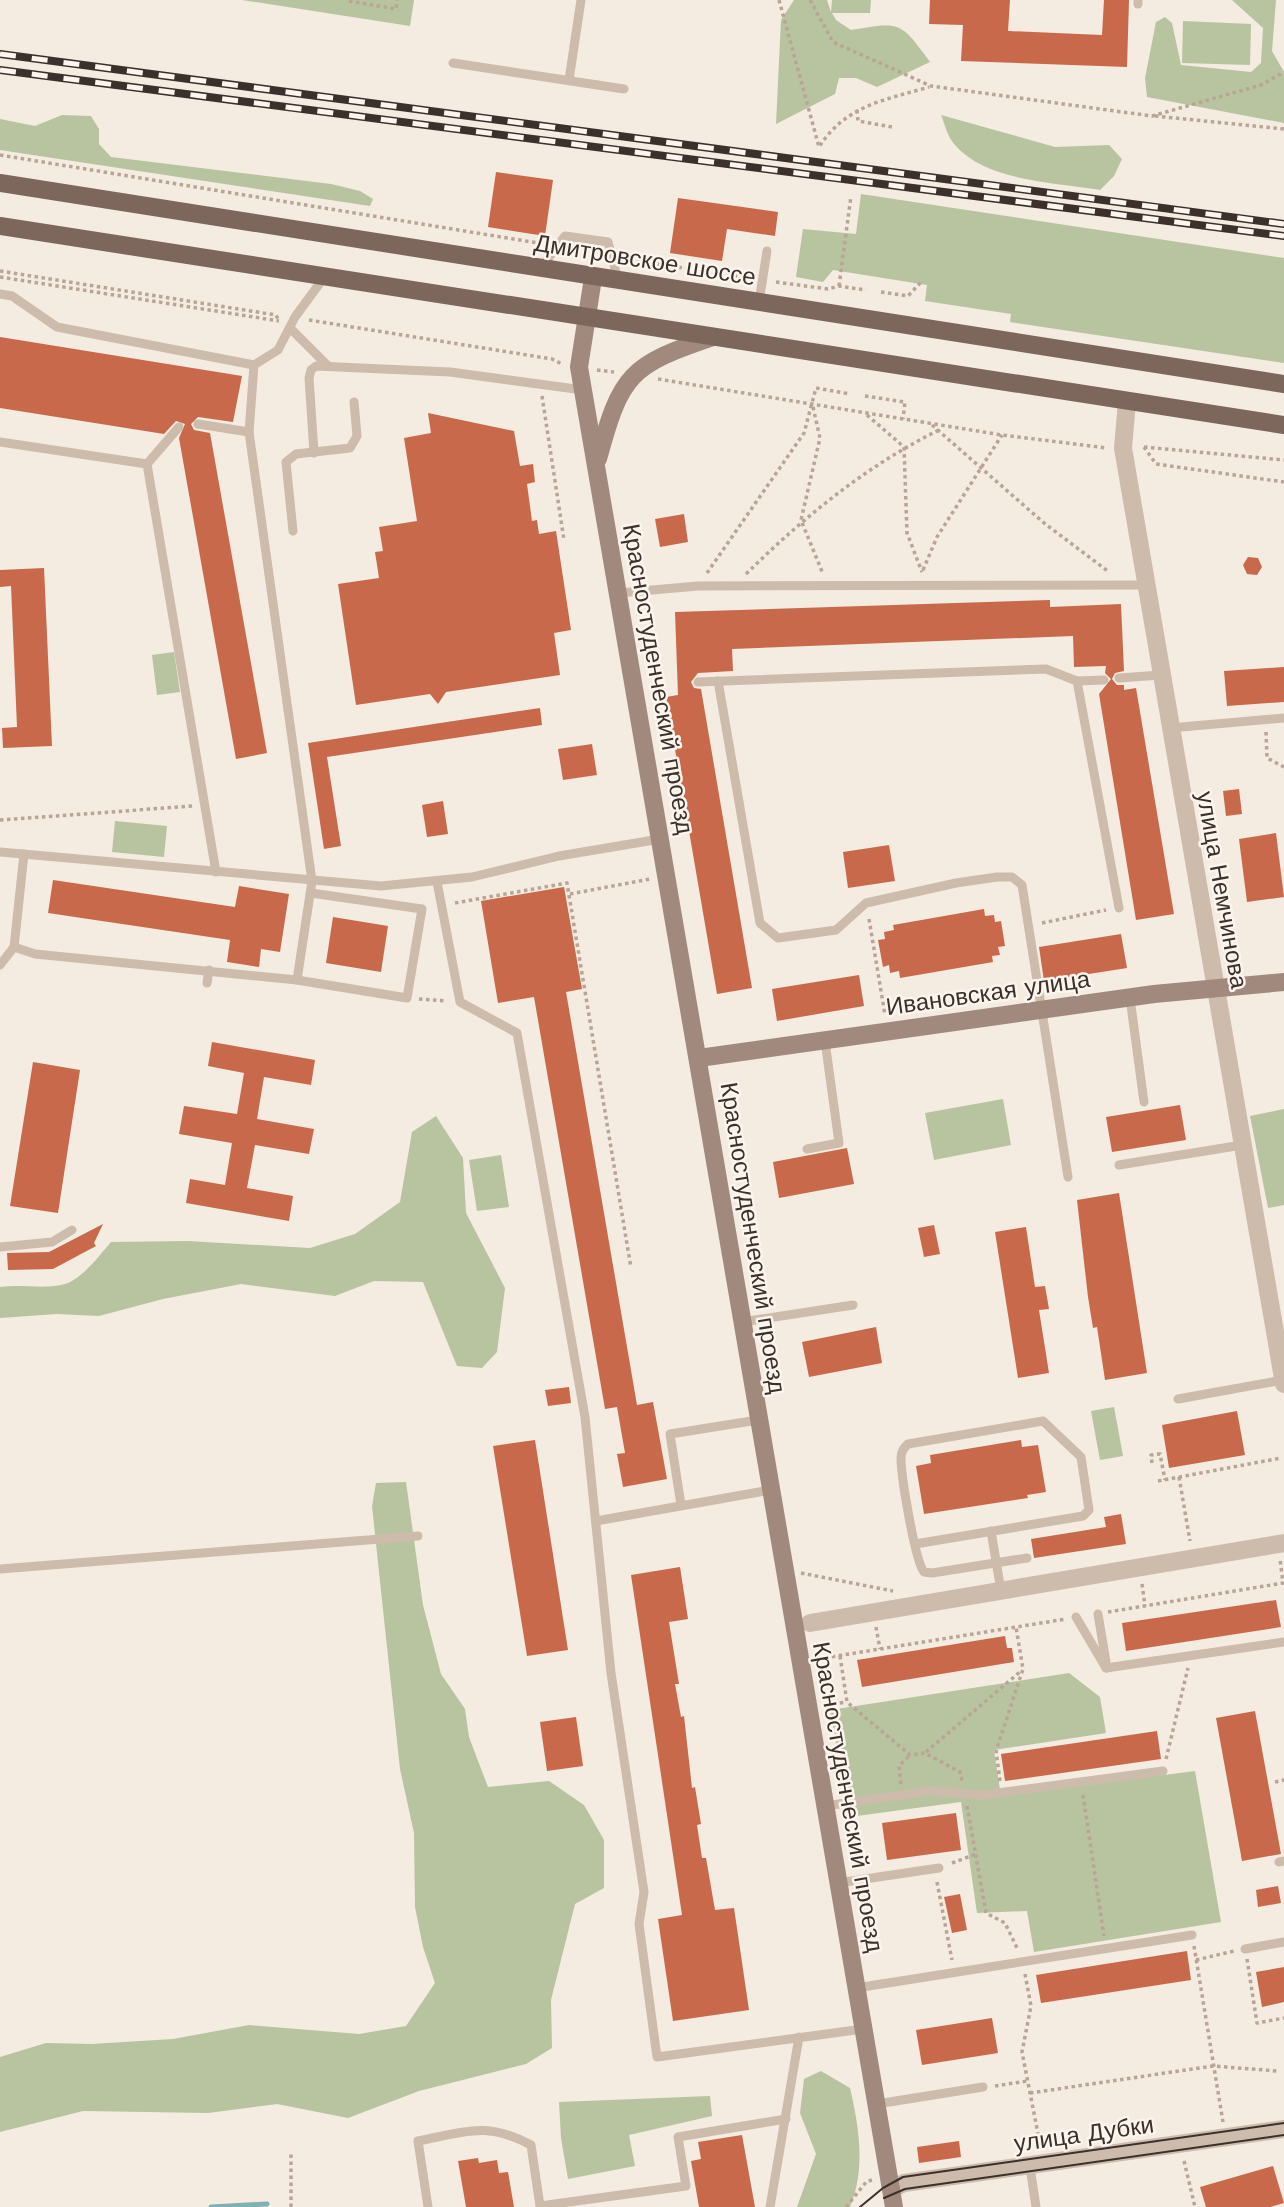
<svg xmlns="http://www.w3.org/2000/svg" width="1284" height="2207" font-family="'Work Sans',sans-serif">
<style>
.green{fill:#b8c4a0}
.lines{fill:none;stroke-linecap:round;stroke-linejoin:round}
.stream{stroke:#7fb0b2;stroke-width:5}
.building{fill:#c8694b}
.path{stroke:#b9a596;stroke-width:3.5;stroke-dasharray:3.5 3.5;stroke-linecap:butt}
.lane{stroke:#cdbbac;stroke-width:9}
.street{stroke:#cdbbac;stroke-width:18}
.secondary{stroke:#a18a7d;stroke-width:18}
.primary{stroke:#7d675c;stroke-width:18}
.tram{stroke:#3b302b;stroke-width:2}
.rail-casing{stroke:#3b302b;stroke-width:8}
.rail{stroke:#fbf5ee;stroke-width:5;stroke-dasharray:16;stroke-linecap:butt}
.labels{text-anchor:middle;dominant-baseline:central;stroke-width:5;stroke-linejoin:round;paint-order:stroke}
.street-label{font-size:24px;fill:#3b302b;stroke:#fbf5ee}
</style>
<rect width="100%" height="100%" fill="#f4ebe1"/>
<g class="green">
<path d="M242 0H414L410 26Z"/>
<path d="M794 0H827L831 12 832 0H871L870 13H832L836 20 851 30C901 22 900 21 930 62L877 87 856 78H839L835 94 776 124 781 20Z"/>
<path d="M1232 0H1276L1272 51 1284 72V123L1147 97 1145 78 1156 22 1165 17 1172 23 1181 65 1251 72 1261 63 1263 28Z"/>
<path d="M1183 21 1251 24 1250 65 1182 63Z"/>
<path d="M62 115 91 116 99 129V144L111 157 331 184 360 191 373 199 370 206 0 150V119L35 126Z"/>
<path d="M941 115 1055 147 1109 145 1122 159 1114 176 1100 190C1055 182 987 182 955 145 948 138 945 125 941 115Z"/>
<path d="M861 194 1284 258V363L1010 322 1011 314 925 301 927 285 833 270 823 282 796 277 803 229 856 234Z"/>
<path d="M174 652 180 692 157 695 152 655Z"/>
<path d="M115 821 167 826 164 857 112 852Z"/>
<path d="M1003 1099 1011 1145 934 1160 925 1113Z"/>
<path d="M1284 1109V1205L1268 1208 1250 1116Z"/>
<path d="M436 1116 463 1158 466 1213 505 1288 497 1352 482 1368 457 1366 423 1282 374 1281 335 1296 241 1284 163 1299 99 1316 57 1314 0 1318V1287C20 1284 42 1289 61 1285 80 1282 99 1256 111 1242L188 1241 310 1248 355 1234 400 1202 412 1132Z"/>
<path d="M501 1155 509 1207 477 1211 469 1160Z"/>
<path d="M1114 1407 1123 1456 1100 1460 1091 1411Z"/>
<path d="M406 1482 423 1605 441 1674 465 1709 469 1737 488 1787 549 1781 584 1805 604 1840V1888L575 1904 551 2000 552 2048 526 2064 419 2091 348 2118 277 2104 208 2113 83 2111 0 2132V2057L46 2043 92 2044 173 2039 249 2025 359 2034 406 2026 435 1983 423 1947 415 1907 414 1833 400 1769 372 1506 376 1483Z"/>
<path d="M1069 1673 1100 1697 1106 1733 994 1750 1001 1796 1195 1771 1221 1922 1034 1952 1027 1911 977 1913 961 1802 849 1817 830 1710Z"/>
<path d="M821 2071 850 2088C859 2127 866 2169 850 2207H797L816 2154 800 2113 804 2079Z"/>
<path d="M710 2096 712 2116 629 2135 635 2166 568 2179 561 2138 559 2102Z"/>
</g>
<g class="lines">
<path class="stream" d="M211 2207 267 2204"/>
</g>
<g class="building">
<path d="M930 0H1010L1008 31 1102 35 1104 0H1129L1127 67 961 61 963 25 929 24Z"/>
<path d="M496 172 553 180 545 236 488 227Z"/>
<path d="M678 198 778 212 775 236 727 229 722 261 670 253Z"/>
<path d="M0 337 242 376 233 422 198 417 191 424 194 430 210 433 267 753 236 759 179 438 185 424 176 421 164 434 0 408Z"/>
<path d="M428 413 514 431 520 466 533 464 535 482 527 484 532 521 537 520 539 534 556 531 571 630 554 633 560 675 446 692 438 704 430 694 356 705 338 584 379 578 375 552 383 551 379 527 417 521 404 438 431 433Z"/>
<path d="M684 514 688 542 660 547 655 519Z"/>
<path d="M1248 557 1258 558 1262 567 1257 575 1247 574 1243 565Z"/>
<path d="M44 568 52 746 3 748 2 728 17 727 11 586 0 587V570Z"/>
<path d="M1050 600V607L1121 604 1124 671 1115 673 1112 679 1117 685H1124V690L1136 688 1174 914 1136 920 1099 694 1111 679 1105 673 1106 666 1074 667 1073 636 732 649 733 671 698 673 691 682 694 688 701 689 752 988 717 994 666 697 678 695 675 612Z"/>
<path d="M1284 667V702L1227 706 1224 671Z"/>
<path d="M540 708 542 725 327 757 341 846 324 849 308 743Z"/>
<path d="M592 744 597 775 563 780 558 749Z"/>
<path d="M1239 789 1242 814 1226 816 1223 791Z"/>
<path d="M443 801 448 834 427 837 422 805Z"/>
<path d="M1276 833 1284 897 1247 902 1239 839Z"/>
<path d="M889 845 895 881 848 888 843 852Z"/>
<path d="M53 880 235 907 239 886 289 894 280 952 261 949 259 967 227 962 230 940 48 913Z"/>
<path d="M564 887 582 989 566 992 637 1405 653 1402 667 1479 623 1487 617 1454 625 1453 617 1407 605 1409 534 997 498 1003 481 901Z"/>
<path d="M984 909 985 916 994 915 995 922 1001 921 1005 946 998 947 1000 955 992 956 993 962 900 978 899 971 890 973 889 965 883 967 878 940 885 939 884 932 894 930 893 925Z"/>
<path d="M333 917 388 926 381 972 326 963Z"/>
<path d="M1121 934 1127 968 1044 981 1039 947Z"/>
<path d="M859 975 864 1006 777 1021 772 989Z"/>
<path d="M212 1042 315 1060 311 1085 264 1077 257 1119 314 1129 309 1154 255 1145 247 1188 293 1196 289 1221 186 1203 190 1179 225 1185 232 1143 179 1134 184 1106 237 1114 244 1073 208 1066Z"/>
<path d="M33 1062 80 1070 58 1213 10 1206Z"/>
<path d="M1180 1105 1186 1140 1112 1152 1106 1117Z"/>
<path d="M847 1148 854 1184 779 1198 773 1162Z"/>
<path d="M1119 1193 1147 1373 1105 1380 1097 1327 1093 1328 1088 1297 1077 1200Z"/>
<path d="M103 1224 94 1243 96 1246 53 1269 8 1270 7 1253 49 1252Z"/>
<path d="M934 1225 940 1254 924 1257 918 1228Z"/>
<path d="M1026 1227 1035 1287 1045 1286 1048 1303 1049 1309 1039 1310 1049 1373 1018 1378 995 1232Z"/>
<path d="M876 1327 882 1363 809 1377 802 1342Z"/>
<path d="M569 1387 571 1403 548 1406 545 1390Z"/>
<path d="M1237 1411 1245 1455 1169 1468 1162 1425Z"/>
<path d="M535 1440 568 1650 527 1656 493 1446Z"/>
<path d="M1021 1440 1022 1447 1038 1445 1046 1492 1027 1495 1028 1498 924 1514 916 1466 931 1463 930 1455Z"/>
<path d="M1121 1514 1126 1544 1034 1558 1031 1539 1106 1527 1104 1517Z"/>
<path d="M680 1567 688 1619 669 1622 679 1684H675L681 1717 684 1716 692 1788 695 1787 701 1824 697 1825 702 1858H706L715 1910 734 1908 749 2010 673 2021 658 1919 682 1915 631 1575Z"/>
<path d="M1276 1600 1281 1627 1126 1651 1122 1623Z"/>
<path d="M1005 1636 1007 1648H1012L1014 1662 862 1687 857 1660Z"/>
<path d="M1255 1711 1281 1854 1242 1861 1216 1718Z"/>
<path d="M576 1717 583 1766 547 1771 540 1722Z"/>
<path d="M1157 1731 1161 1759 1005 1781 1001 1754Z"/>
<path d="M956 1813 961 1850 887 1860 882 1823Z"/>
<path d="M1278 1886 1281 1903 1258 1907 1256 1890Z"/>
<path d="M960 1894 967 1930 952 1933 944 1897Z"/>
<path d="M1187 1951 1191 1980 1041 2003 1036 1975Z"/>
<path d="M1284 1967V2002L1262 2007 1256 1972Z"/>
<path d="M992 2018 998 2053 922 2065 916 2030Z"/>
<path d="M742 2135 755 2207H699L691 2161 701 2159 698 2142Z"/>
<path d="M959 2141 961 2157 919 2163 917 2147Z"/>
<path d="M478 2158 479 2163 497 2160 499 2173 508 2172 514 2207H466L458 2161Z"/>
<path d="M1273 2166 1284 2203 1270 2207H1206L1200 2187Z"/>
</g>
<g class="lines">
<g class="path">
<path d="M779 0 819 147C846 105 885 100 929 87"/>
<path d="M810 0 833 42 931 86 1152 116 1261 85 1284 72"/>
<path d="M349 1 396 9 397 0"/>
<path d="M857 110 858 121 892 127"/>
<path d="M1155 116 1284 129"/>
<path d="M0 155 544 244"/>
<path d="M623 259 751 278"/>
<path d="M0 271 276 315 278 319"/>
<path d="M0 277 279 321"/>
<path d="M776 282 828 289 839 286 866 290"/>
<path d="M839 286 851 196"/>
<path d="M881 292 908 296 922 281"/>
<path d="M309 320 552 359 562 364"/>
<path d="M597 370 614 372"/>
<path d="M658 379 1002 435 1107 448"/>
<path d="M542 396 564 540"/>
<path d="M865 396 905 402 903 419"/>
<path d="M813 407 820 438 801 520 823 574"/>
<path d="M867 415 904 447 907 533 922 572"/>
<path d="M932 425 1044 523 1109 572"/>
<path d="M1144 447 1156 464 1284 482"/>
<path d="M1144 447 1284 460"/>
<path d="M923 570 937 537 1002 435"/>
<path d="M707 573 804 433 816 388 850 394"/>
<path d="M746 574C804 517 866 466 939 430"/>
<path d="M1266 732 1267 758 1284 767"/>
<path d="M0 820 193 806"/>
<path d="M570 894 650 879"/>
<path d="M455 903 567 883 631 1268"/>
<path d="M869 919 885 1015"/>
<path d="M1042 923 1106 910"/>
<path d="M419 999 447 1001"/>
<path d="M1152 1463 1151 1455 1160 1454 1165 1480"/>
<path d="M1179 1477 1190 1541"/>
<path d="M1158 1481 1281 1458"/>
<path d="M801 1573 893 1591"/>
<path d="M1142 1584 1145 1606"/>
<path d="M1108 1612 1283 1583 1280 1559"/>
<path d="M876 1627 880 1649"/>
<path d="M840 1656 847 1702 910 1755 925 1753 960 1772 962 1781"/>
<path d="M818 1659 1066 1619"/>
<path d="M826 1705 847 1702"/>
<path d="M926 1752 1021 1671"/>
<path d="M1166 1759 1188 1668"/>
<path d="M1000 1781 996 1751 1023 1669 1016 1627"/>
<path d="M1275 1782 1284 1780"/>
<path d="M901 1784 899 1766 910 1755"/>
<path d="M1083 1795 1104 1936"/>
<path d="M967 1806 986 1913 1005 1923 1018 1950"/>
<path d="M952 1863 976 1854"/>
<path d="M937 1882 952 1960"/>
<path d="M1194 1946 1223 2122"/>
<path d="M1247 1959 1257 2023 1284 2018"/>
<path d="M1196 1960 1234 1951"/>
<path d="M1025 1974 1031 2006 1022 2052 1041 2149"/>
<path d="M995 2086 1027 2081"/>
<path d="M1030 2093 1213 2066 1277 2071"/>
<path d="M1184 2161 1195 2207"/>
<path d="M291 2207V2153"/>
<path d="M846 2207 867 2181 873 2180"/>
</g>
<g class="lane">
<path d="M1138 4V0"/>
<path d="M453 63 624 89"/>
<path d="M569 80 581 0"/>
<path d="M541 268 565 236 608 242 618 280"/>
<path d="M0 294 12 296 57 327 254 365 278 350 295 317 325 276"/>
<path d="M759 302 767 251"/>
<path d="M290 328 328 366"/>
<path d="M198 424 249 432"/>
<path d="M0 442 147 464 216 872"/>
<path d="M314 453 309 378 311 370 316 366 450 372 583 390"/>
<path d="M147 464 179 427"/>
<path d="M293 531 286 462 296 454 350 448 357 436 354 402"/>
<path d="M618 593 698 586 1145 585"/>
<path d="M1119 678 1161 675"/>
<path d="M718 681 760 923 778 938 836 930 866 903 956 883 997 877H1012L1022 885 1068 1177"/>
<path d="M1077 681 1104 680"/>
<path d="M698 682 1046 669 1077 681 1119 908"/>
<path d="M1170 728 1284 718"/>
<path d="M0 852 381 886 472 877 559 856 660 839"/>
<path d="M437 882 460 1002 517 1033 585 1417 611 1673 644 1892 639 1924 657 2057 863 2029"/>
<path d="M14 947 35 954 297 980 312 881 249 432 254 365"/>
<path d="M0 965 14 947 24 854"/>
<path d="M297 980 407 998 422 909 311 893"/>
<path d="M207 983 209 970"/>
<path d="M1130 998 1144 1102"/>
<path d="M807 1149 839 1143 825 1041"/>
<path d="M1119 1165 1242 1145"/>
<path d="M0 1247 52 1242 72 1230"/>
<path d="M742 1322 853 1305"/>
<path d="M1178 1399 1283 1380"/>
<path d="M681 1505 670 1434 758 1420"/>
<path d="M596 1521 770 1490"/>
<path d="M991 1531 1001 1591"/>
<path d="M915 1544 1083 1516 1089 1510 1081 1457 1043 1421 908 1444C904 1448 901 1451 901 1458 901 1476 915 1561 924 1572L932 1573 1027 1558"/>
<path d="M0 1569 418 1536"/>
<path d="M1098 1614 1106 1662"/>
<path d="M1076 1617 1106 1668"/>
<path d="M1106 1668 1284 1642"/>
<path d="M825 1806 929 1791 982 1795 1163 1771"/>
<path d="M1279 1862 1284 1861"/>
<path d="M838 1883 939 1868"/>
<path d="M1245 1949 1284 1942"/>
<path d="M856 1988 1192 1935"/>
<path d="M877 2104 983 2087"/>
<path d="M1030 2167 1036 2207"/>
<path d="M428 2207 418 2141C465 2132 487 2121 531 2145L540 2206 686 2186 678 2137 786 2119"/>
<path d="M770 2207 799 2037"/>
</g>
<g class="street">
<path d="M1127 402 1123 448 1284 1384"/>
<path d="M810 1623 1284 1543"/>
<path d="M892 2189 904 2183 1284 2129"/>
</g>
<g class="secondary">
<path d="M593 278 579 367 894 2207"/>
<path d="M598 459C621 374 630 365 713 337"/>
<path d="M699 1058 1154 994 1284 982"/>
</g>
<g class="primary">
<path d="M0 183 1284 384"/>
<path d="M0 226 1284 425"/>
</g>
<g class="tram">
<path d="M884 2198 905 2189 1284 2135"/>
<path d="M860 2207 883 2188 903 2177 1284 2123"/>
</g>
<defs>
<g id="rail">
<path d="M0 54 1284 224"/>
<path d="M0 70 1284 236"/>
</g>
</defs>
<use href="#rail" class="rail-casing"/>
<use href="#rail" class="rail"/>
</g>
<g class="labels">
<g class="street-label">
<text transform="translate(645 260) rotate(9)">Дмитровское шоссе</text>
<text transform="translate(658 679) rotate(80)">Красностуденческий проезд</text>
<text transform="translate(1222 890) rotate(80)">улица Немчинова</text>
<text transform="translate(988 993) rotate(-8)">Ивановская улица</text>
<text transform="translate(753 1238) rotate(81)">Красностуденческий проезд</text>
<text transform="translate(848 1797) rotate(80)">Красностуденческий проезд</text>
<text transform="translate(1084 2134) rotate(-8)">улица Дубки</text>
</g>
</g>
</svg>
